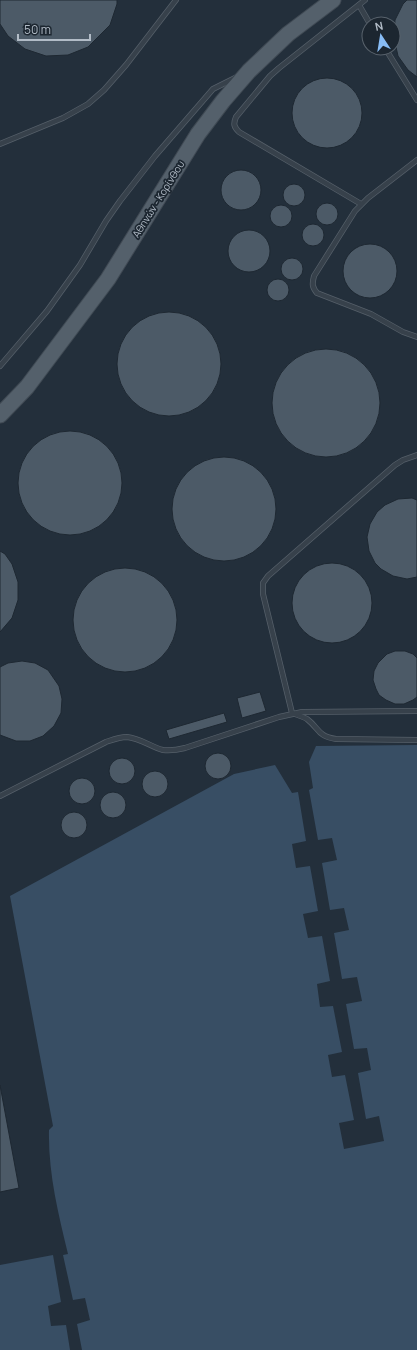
<svg xmlns="http://www.w3.org/2000/svg" width="417" height="1350" font-family="Manrope,sans-serif">
<style>
.water{fill:#384e64}
.building{fill:#4c5a67;stroke:#1e2832}
.lines{fill:none;stroke-linecap:round;stroke-linejoin:round}
.service-casing{stroke:#555f69;stroke-width:6}
.primary-casing{stroke:#404a54;stroke-width:17}
.service{stroke:#37414b;stroke-width:4.5}
.primary{stroke:#54606b;stroke-width:15}
.labels{text-anchor:middle;dominant-baseline:central;stroke-width:3.5;stroke-linejoin:round;paint-order:stroke}
.street-label{font-size:10px;fill:#b2bcc7;stroke:#1c2630}
</style>
<rect width="100%" height="100%" fill="#232f3b"/>
<g class="water">
<path d="M417 745V1350H82L77 1324 90 1320 85 1298 73 1300 63 1255 68 1254C58 1213 48 1172 49 1130L53 1126 10 896 234 774 275 765 292 793 298 792 306 841 292 844 296 868 310 866 318 911 303 914 308 938 322 936 330 981 317 984 320 1007 333 1006 342 1052 328 1055 332 1077 345 1075 354 1120 339 1123 344 1149 384 1141 379 1116 366 1119 358 1073 371 1070 367 1048 354 1049 346 1004 362 1001 357 977 342 979 334 933 349 930 344 908 330 910 322 863 337 860 332 838 318 840 309 790 313 788 309 762 316 746Z"/>
<path d="M53 1255 61 1302 48 1306 51 1326 66 1325 70 1350H0V1265Z"/>
</g>
<g class="building">
<path d="M0 0H117V4L110 25 88 47 68 55 46 56 25 49 8 36 0 24Z"/>
<path d="M407 0H417V77L408 70 398 56 394 38 395 20 403 4Z"/>
<circle cx="327" cy="113" r="35"/>
<circle cx="241" cy="190" r="20"/>
<circle cx="294" cy="195" r="11"/>
<circle cx="327" cy="214" r="11"/>
<circle cx="281" cy="216" r="11"/>
<circle cx="313" cy="235" r="11"/>
<circle cx="249" cy="251" r="21"/>
<circle cx="370" cy="271" r="27"/>
<circle cx="292" cy="269" r="11"/>
<circle cx="278" cy="290" r="11"/>
<circle cx="169" cy="364" r="52"/>
<circle cx="326" cy="403" r="54"/>
<circle cx="70" cy="483" r="52"/>
<circle cx="224" cy="509" r="52"/>
<path d="M412 498 417 500V577L407 579 393 576 381 569 375 563 369 551 367 537 370 524 377 512 385 505 398 499Z"/>
<path d="M0 551 5 554 12 564 18 582V600L12 618 0 632Z"/>
<circle cx="332" cy="603" r="40"/>
<circle cx="125" cy="620" r="52"/>
<path d="M395 651H405L413 654 417 658V697L413 700 404 704H395L386 700 379 695 376 689 373 680 374 671 378 663 387 654Z"/>
<path d="M22 661 35 663 48 670 59 686 62 699 61 713 54 726 43 736 30 741H16L0 735V667L8 663Z"/>
<path d="M260 692 266 711 242 718 237 698Z"/>
<path d="M224 713 227 722 169 739 166 730Z"/>
<circle cx="218" cy="766" r="13"/>
<circle cx="122" cy="771" r="13"/>
<circle cx="155" cy="784" r="13"/>
<circle cx="82" cy="791" r="13"/>
<circle cx="113" cy="805" r="13"/>
<circle cx="74" cy="825" r="13"/>
<path d="M0 1085 19 1188 0 1192Z"/>
</g>
<g class="lines">
<defs>
<g id="service">
<path d="M359 5 370 24"/>
<path d="M385 48 417 100"/>
<path d="M0 144 63 118 88 104 104 90 126 65 176 0"/>
<path d="M417 160 368 198 355 211 314 276C312 284 312 287 317 293L371 314 403 332 417 337"/>
<path d="M361 204 239 132C234 127 233 124 236 117L270 76 279 68 365 0"/>
<path d="M0 366 47 311 80 265 106 221 120 201 155 156 213 89 237 77"/>
<path d="M417 455 403 460 395 465 268 576 263 583V594L292 713C297 715 302 716 307 719 320 729 317 736 336 739L417 740"/>
<path d="M0 796 106 742C112 740 119 737 127 737 140 738 151 747 163 750 170 751 177 750 185 748L279 717 302 712 417 711"/>
</g>
<path id="primary" d="M0 415 27 387 108 279 198 134 223 101 249 71 269 52 288 34 333 0"/>
</defs>
<use href="#service" class="service-casing"/>
<use href="#primary" class="primary-casing"/>
<use href="#service" class="service"/>
<use href="#primary" class="primary"/>
</g>
<g class="labels">
<g class="street-label">
<text transform="translate(158 199) rotate(-58)">Αθηνών - Κορίνθου</text>
</g>
</g>
<g transform="translate(381 36) rotate(348)"><circle r="19" fill="#1c2630" stroke="#58626c"/>
<path d="M0-3L7 15L0 10L-7 15Z" fill="#88bcf5"/>
<text y="-6" font-size="11" font-weight="bold" text-anchor="middle" fill="#b2bcc7">N</text>
</g>
<path d="M18 34v6h72v-6" fill="none" stroke="#b2bcc7" stroke-width="2"/>
<text x="24" y="34" font-size="12" fill="#b2bcc7" stroke="#1c2630" stroke-width="3" paint-order="stroke">50 m</text>
</svg>
